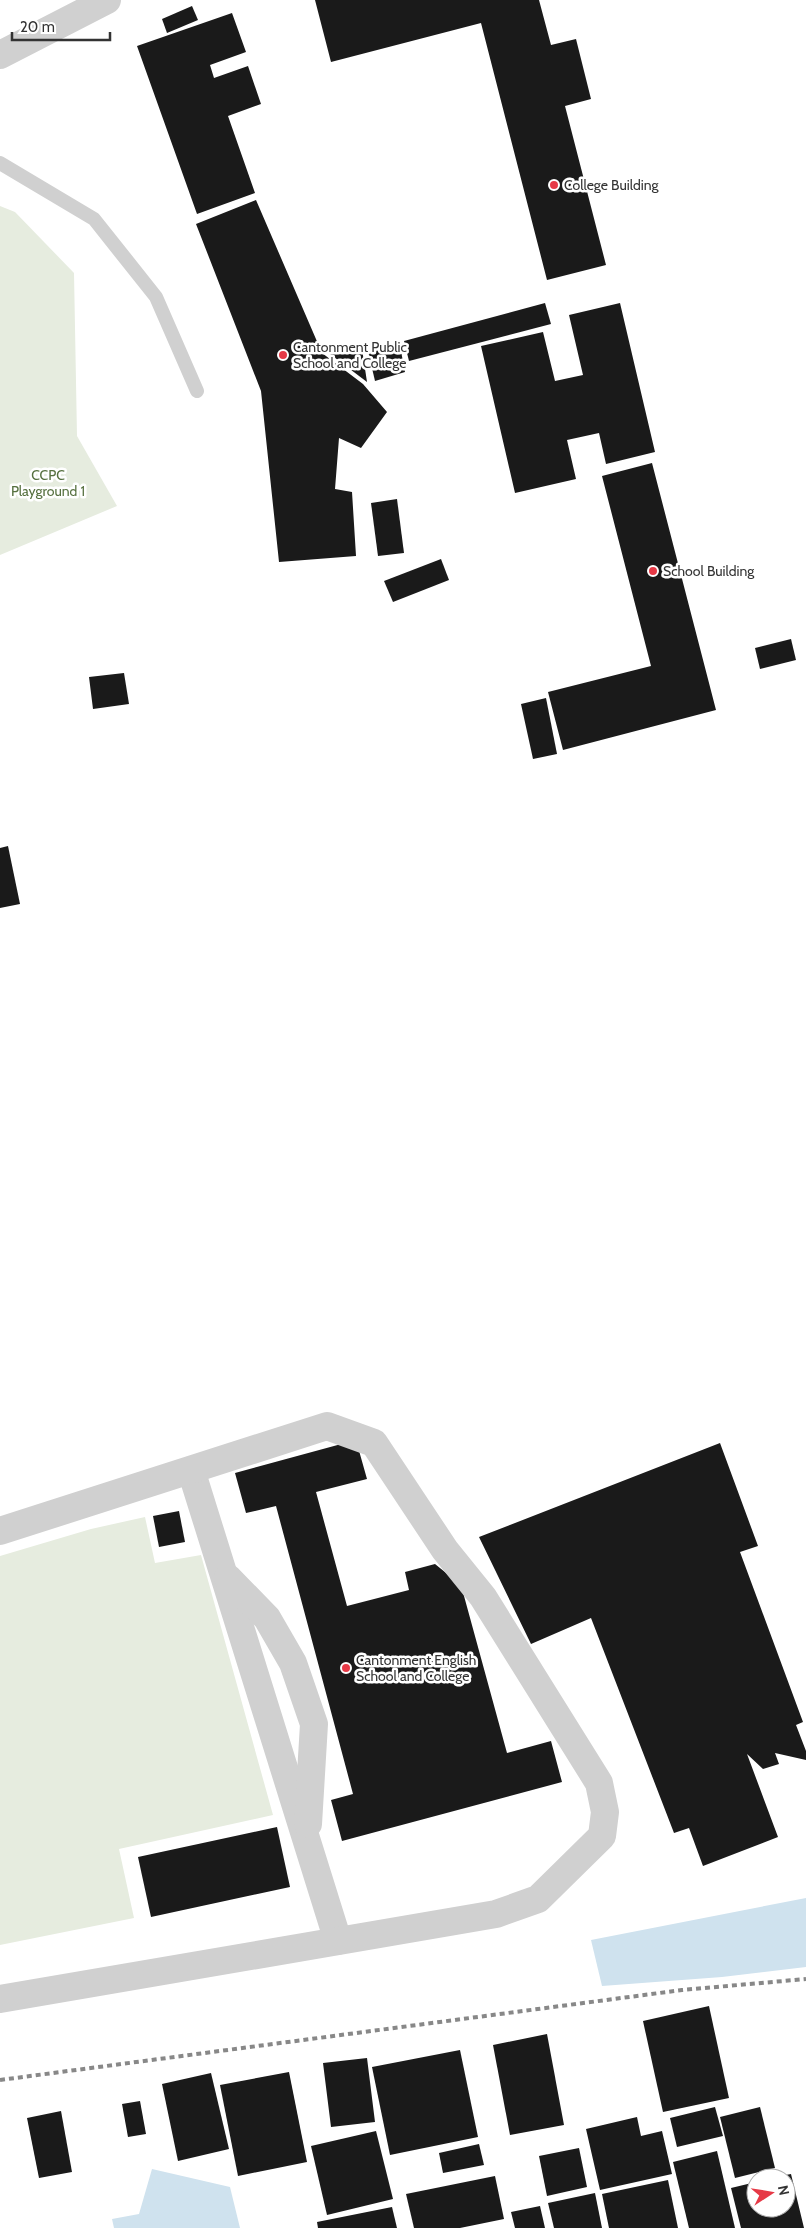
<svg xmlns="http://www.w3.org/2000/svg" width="806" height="2228" font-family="Cabin,sans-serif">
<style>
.green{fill:#e6ecdf}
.water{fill:#cfe2ee}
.building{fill:#1a1a1a}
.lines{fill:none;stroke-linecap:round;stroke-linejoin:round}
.service{stroke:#d0d0d0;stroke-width:14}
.minor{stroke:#d0d0d0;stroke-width:28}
.rail{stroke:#888;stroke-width:4;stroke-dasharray:5 4;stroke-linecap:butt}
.poi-dot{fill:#e63946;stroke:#fff;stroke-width:2}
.labels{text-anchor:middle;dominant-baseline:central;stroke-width:5;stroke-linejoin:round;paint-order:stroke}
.poi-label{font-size:14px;fill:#333;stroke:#fff;text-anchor:start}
.park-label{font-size:14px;fill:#56703f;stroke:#fff}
</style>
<rect width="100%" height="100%" fill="#fff"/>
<g class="green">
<path d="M0 206 15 212 74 273 77 436 117 506 0 555Z"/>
<path d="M145 1517 155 1563 201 1555 273 1815 119 1849 134 1918 0 1945V1556L91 1529Z"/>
</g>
<g class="water">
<path d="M806 1898V1967L722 1977 602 1986 591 1940Z"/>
<path d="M152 2169 230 2187 240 2228H114L112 2219 139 2214Z"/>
</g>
<g class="building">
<path d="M315 0H539L551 45 576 39 591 99 565 106 606 265 547 280 481 23 331 62Z"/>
<path d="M192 6 198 20 167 33 162 19Z"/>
<path d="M232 13 246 52 210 65 214 78 248 66 261 104 228 116 255 193 197 214 137 46Z"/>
<path d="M256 200 322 353 363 384 387 412 361 448 339 438 335 489 352 492 356 556 279 562 261 391 196 224Z"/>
<path d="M545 303 551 324 409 361 404 341Z"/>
<path d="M620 303 655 452 606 464 599 433 567 440 576 479 515 493 481 346 543 332 555 381 583 375 569 315Z"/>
<path d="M400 346 405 372 375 381 368 351Z"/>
<path d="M362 349 367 382 326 351Z"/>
<path d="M652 463 716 710 563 750 548 692 651 666 602 476Z"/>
<path d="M397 499 404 553 378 556 371 503Z"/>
<path d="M441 559 449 580 393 602 384 581Z"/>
<path d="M791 639 796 660 760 669 755 648Z"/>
<path d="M124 673 129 704 93 709 89 677Z"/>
<path d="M546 698 557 754 533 759 521 704Z"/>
<path d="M8 846 20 904 0 908V848Z"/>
<path d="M356 1440 367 1479 316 1492 347 1606 409 1590 405 1572 435 1564 461 1585 507 1753 551 1741 562 1782 342 1841 331 1800 353 1794 276 1506 246 1513 235 1473Z"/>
<path d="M720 1443 758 1546 740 1552 803 1722 796 1725 806 1751V1760L775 1753 779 1764 763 1769 747 1754 778 1837 703 1866 689 1828 674 1833 591 1618 531 1644 479 1537Z"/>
<path d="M179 1511 185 1542 159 1547 153 1516Z"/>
<path d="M277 1827 290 1887 151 1917 138 1857Z"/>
<path d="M709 2006 729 2098 663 2112 643 2021Z"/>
<path d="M547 2034 564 2125 510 2135 493 2045Z"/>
<path d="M460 2050 478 2137 390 2155 372 2067Z"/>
<path d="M367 2058 375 2122 331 2127 323 2063Z"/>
<path d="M289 2072 307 2162 238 2176 220 2085Z"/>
<path d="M211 2073 229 2149 178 2161 162 2084Z"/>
<path d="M140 2101 146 2134 128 2137 122 2104Z"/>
<path d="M715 2107 723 2136 677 2147 670 2118Z"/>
<path d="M760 2107 775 2168 735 2178 720 2117Z"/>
<path d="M61 2111 72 2172 39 2178 27 2118Z"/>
<path d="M637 2117 641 2136 662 2131 672 2174 600 2190 586 2129Z"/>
<path d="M376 2131 393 2199 327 2215 311 2146Z"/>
<path d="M479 2144 484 2165 443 2173 439 2153Z"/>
<path d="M579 2148 587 2187 547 2196 539 2156Z"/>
<path d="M717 2151 735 2228H689L673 2162Z"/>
<path d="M791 2174 804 2228H741L731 2188 756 2182V2208H786V2178L775 2177Z"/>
<path d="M495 2176 504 2219 460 2228H414L406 2194Z"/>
<path d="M668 2180 678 2228H609L602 2194Z"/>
<path d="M595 2193 602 2228H554L548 2203Z"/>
<path d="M540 2206 545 2228H515L511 2212Z"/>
<path d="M392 2207 397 2228H318L317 2222Z"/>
</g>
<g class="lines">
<path class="service" d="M0 163 94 219 156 297 197 391"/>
<g class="minor">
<path d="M0 55 107 0"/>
<path d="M191 1470 338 1941"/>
<path d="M0 1531 327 1426 374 1443 445 1550 483 1597 599 1783 605 1812 602 1836 538 1899 496 1914 0 1999"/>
<path d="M228 1578 267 1618 293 1663 314 1724 308 1824"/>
</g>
<path class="rail" d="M0 2080 682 1990 806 1979"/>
</g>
<g class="poi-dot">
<circle cx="554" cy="185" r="5"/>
<circle cx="283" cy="355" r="5"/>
<circle cx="653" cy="571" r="5"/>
<circle cx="346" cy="1668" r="5"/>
</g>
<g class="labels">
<g class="poi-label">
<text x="564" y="185">College Building</text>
<text x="293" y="347">Cantonment Public<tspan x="293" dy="16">School and College</tspan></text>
<text x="663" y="571">School Building</text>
<text x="356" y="1660">Cantonment English<tspan x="356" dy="16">School and College</tspan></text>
</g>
<g class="park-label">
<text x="48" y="475">CCPC<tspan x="48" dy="16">Playground 1</tspan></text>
</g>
</g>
<g transform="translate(771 2193) rotate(78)"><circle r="24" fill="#ffffff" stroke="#adadad"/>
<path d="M0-4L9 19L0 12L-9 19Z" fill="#e63946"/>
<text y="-8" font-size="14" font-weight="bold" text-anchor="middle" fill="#333333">N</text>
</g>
<path d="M12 32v8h98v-8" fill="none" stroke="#333333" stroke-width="2.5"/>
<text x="20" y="32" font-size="15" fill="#333333" stroke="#ffffff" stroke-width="4" paint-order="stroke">20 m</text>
</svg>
